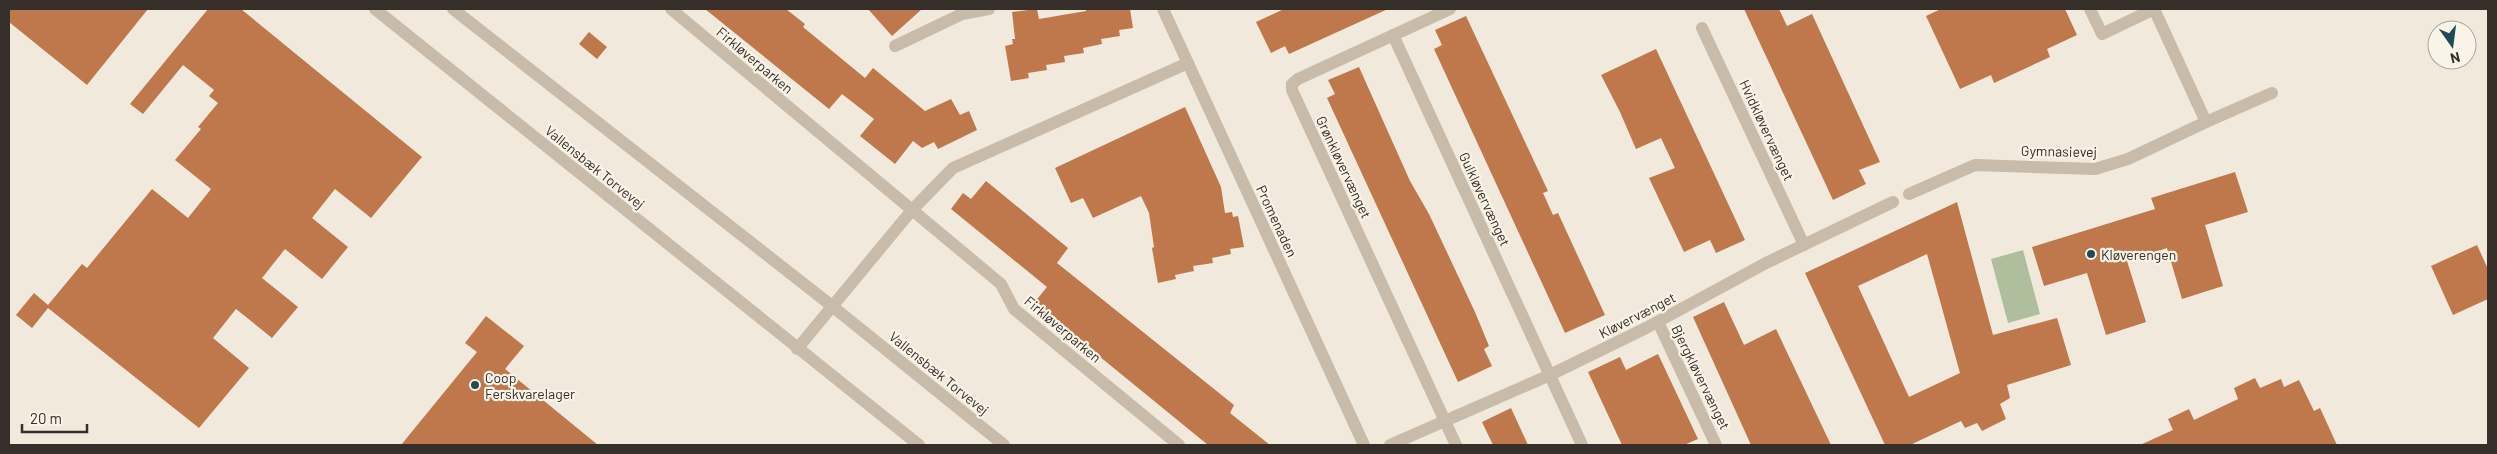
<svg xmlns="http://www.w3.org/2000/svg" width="2497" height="454" font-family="Barlow,sans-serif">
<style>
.green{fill:#afbf9d}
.building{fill:#bf774c;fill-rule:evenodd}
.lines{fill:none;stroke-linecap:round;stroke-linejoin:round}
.minor{stroke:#c8bba9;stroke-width:12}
.poi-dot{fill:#204a55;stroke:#f9f3e8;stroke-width:2}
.labels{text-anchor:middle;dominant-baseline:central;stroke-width:4.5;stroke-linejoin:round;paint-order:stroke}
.street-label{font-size:14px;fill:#362e28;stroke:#f9f3e8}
.poi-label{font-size:14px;fill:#362e28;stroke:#f9f3e8;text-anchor:start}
</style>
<rect width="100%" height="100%" fill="#f1eadc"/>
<path class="green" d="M2023 250 2040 314 2008 323 1991 259Z"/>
<g class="building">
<path d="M9 9H148L87 85 9 22Z"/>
<path d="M208 9H241L422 157 371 218 335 189 312 218 348 247 322 279 285 249 262 278 298 307 272 338 236 309 213 338 249 368 199 428 48 308 32 328 16 315 34 293 48 305 82 264 87 268 152 189 188 218 211 189 175 160 201 129 198 127 218 103 209 96 214 90 183 65 143 114 130 104Z"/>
<path d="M705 9H786L805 24 803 27 865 78 873 68 925 111 951 99 960 115 969 111 977 130 938 149 934 142 922 148 913 141 895 164 860 136 874 119 842 94 829 109Z"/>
<path d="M868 9H922L892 36Z"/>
<path d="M1037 9 1039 19 1086 11V9H1130L1133 28 1119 30 1120 36 1101 39 1102 44 1083 48 1084 53 1064 56 1065 62 1046 65 1047 70 1028 73 1029 78 1011 81 1005 46 1013 44 1012 39H1015L1012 12Z"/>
<path d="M1284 9H1388L1289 54 1285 46 1271 53 1256 22Z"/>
<path d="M1744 9H1779L1787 26 1812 14 1880 162 1859 170 1866 184 1833 200Z"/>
<path d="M1941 9H2065L2077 35 2047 49 2050 57 1994 83 1991 75 1960 89 1926 16Z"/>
<path d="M1466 16 1548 191 1543 193 1553 215 1558 213 1605 315 1565 333 1434 49 1442 45 1435 30Z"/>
<path d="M589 32 607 47 597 59 579 44Z"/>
<path d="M1656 49 1745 240 1716 253 1710 240 1684 252 1649 178 1675 168 1661 138 1636 149 1620 112 1601 75Z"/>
<path d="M1359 67 1410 181 1429 214 1475 312 1489 346 1484 349 1492 366 1458 382 1327 98 1335 94 1328 80Z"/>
<path d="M1185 107 1221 187 1225 213 1232 212 1233 217 1238 216 1244 247 1230 249 1231 254 1212 258 1213 263 1193 266 1194 271 1175 275 1176 279 1158 283 1152 248 1154 247 1149 213 1141 196 1093 218 1083 198 1071 203 1055 168Z"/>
<path d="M2235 172 2248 212 2205 225 2223 286 2182 299 2167 248 2127 261 2146 322 2106 335 2087 273 2044 286 2032 247 2155 209 2151 198Z"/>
<path d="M986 181 1068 248 1057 263 1234 405 1230 413 1270 445H1208L1034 303 1047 287 951 209 963 193 971 199Z"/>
<path d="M1957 202 1993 335 2057 318 2071 365 2007 385 2010 398 2000 404 2006 419 1982 431 1977 423 1965 428 1961 421 1910 445H1885L1805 273ZM1927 254 1960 373 1909 397 1858 286Z"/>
<path d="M2477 245 2488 269V299L2453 315 2431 266Z"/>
<path d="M1724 302 1744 345 1776 329 1831 445H1751L1693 317Z"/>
<path d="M486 316 524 346 505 369 598 445H401L477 352 465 343Z"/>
<path d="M1658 354 1698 439 1684 445H1622L1588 372 1620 357 1626 370Z"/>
<path d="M2255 378 2260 388 2281 379 2284 387 2299 380 2314 411 2320 408 2337 445H2140L2173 430 2168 419 2189 409 2194 420 2238 399 2234 388Z"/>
<path d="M1511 408 1528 445H1493L1482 422Z"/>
</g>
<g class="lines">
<g class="minor">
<path d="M375 9 919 445"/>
<path d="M453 9 832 306 1004 445"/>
<path d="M671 9 1001 284 1014 309 1179 445"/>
<path d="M1163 9 1364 445"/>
<path d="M1450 9 1298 79 1292 84V90L1456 445"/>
<path d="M2090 9 2102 34 2154 9"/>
<path d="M1702 28 1804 245"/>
<path d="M1393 35 1582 445"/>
<path d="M895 46 962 14 989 9"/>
<path d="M2206 122 2272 93"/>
<path d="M1909 194 1975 165 2095 169 2128 159 2206 122 2154 9"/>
<path d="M1658 322 1716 445"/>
<path d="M797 349 912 210 953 168 1188 63"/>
<path d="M1390 445 1550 375 1646 328 1766 263 1893 202"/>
</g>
</g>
<g class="poi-dot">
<circle cx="2091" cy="254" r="5"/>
<circle cx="475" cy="385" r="5"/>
</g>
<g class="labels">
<g class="street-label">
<text transform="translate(755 60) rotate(40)">Firkløverparken</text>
<text transform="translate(1767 130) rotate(65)">Hvidkløvervænget</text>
<text transform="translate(2059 151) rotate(1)">Gymnasievej</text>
<text transform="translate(595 167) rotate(39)">Vallensbæk Torvevej</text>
<text transform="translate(1344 167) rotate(65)">Grønkløvervænget</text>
<text transform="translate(1485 199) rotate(65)">Gulkløvervænget</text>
<text transform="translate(1277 221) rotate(65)">Promenaden</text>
<text transform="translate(1637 315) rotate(-27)">Kløvervænget</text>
<text transform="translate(1063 329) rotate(40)">Firkløverparken</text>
<text transform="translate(939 373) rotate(39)">Vallensbæk Torvevej</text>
<text transform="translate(1701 377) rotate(64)">Bjergkløvervænget</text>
</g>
<g class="poi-label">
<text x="2101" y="254">Kløverengen</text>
<text x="485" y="377">Coop<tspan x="485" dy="16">Ferskvarelager</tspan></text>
</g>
</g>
<rect width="2497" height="454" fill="none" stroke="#362e28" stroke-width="20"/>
<g transform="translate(2452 45) rotate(166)"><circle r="24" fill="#f9f3e8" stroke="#aba49b"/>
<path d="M0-4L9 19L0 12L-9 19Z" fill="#204a55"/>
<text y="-8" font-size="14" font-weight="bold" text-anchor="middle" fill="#362e28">N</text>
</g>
<path d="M22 424v8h65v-8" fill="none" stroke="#362e28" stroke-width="2.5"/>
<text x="30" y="424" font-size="15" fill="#362e28" stroke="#f9f3e8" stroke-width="4" paint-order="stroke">20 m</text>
</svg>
